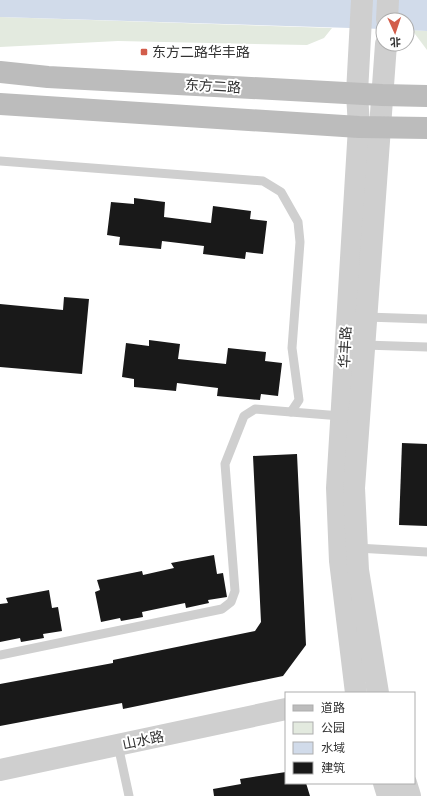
<svg xmlns="http://www.w3.org/2000/svg" width="427" height="796" font-family="Roboto,'Noto Sans SC',sans-serif">
<style>
.green{fill:#e3eadf}
.water{fill:#d1dbea}
.building{fill:#191919}
.lines{fill:none;stroke-linecap:round;stroke-linejoin:round}
.service{stroke:#cfcfcf;stroke-width:9}
.tertiary{stroke:#cfcfcf;stroke-width:22}
.secondary{stroke:#bcbcbc;stroke-width:22}
.poi-dot{fill:#d25d4b;stroke:#fff;stroke-width:1.5}
.labels{text-anchor:middle;dominant-baseline:central;stroke-width:4;stroke-linejoin:round;paint-order:stroke}
.poi-label{font-size:14px;fill:#323232;stroke:#fff;text-anchor:start}
.street-label{font-size:14px;fill:#323232;stroke:#fff}
</style>
<rect width="100%" height="100%" fill="#fff"/>
<g class="green">
<path d="M0 17 332 28 324 38 307 45 118 41 0 47Z"/>
<path d="M412 30 427 31V50Z"/>
</g>
<path class="water" d="M0 0H427V31L407 30V20H383V29L0 17Z"/>
<g class="building">
<path d="M134 198 165 202 164 217 211 223 213 206 251 211 250 219 267 221 263 254 246 252 245 259 203 254 204 246 162 241 161 249 119 245 120 237 107 235 111 202 134 204Z"/>
<path d="M64 297 89 299 82 374 0 367V304L63 310Z"/>
<path d="M149 340 180 344 178 359 226 364 228 348 266 352 265 361 282 363 278 396 261 394 260 400 217 396 218 388 177 383 176 391 134 387V379L122 377 126 343 149 346Z"/>
<path d="M402 443 427 444V526L399 525Z"/>
<path d="M297 454 306 645 283 676 123 709 122 703 0 726V684L113 663V660L255 631 261 622 253 456Z"/>
<path d="M214 555 217 574 223 573 227 597 208 600 209 603 186 608 185 603 142 612 143 617 121 621 120 618 101 622 95 592 100 590 97 580 142 571 143 575 174 568 171 563Z"/>
<path d="M49 590 52 608 58 607 62 631 43 634 44 638 21 642 20 638 0 642V604L8 603 6 598Z"/>
<path d="M286 772V783H306L310 796H214L213 789 241 784 240 779Z"/>
</g>
<g class="lines">
<g class="service">
<path d="M0 161 263 181 281 192 298 222 300 242 292 348 299 400 291 412 255 409 244 416 225 464 235 591 231 602 222 609 0 655"/>
<path d="M366 317 427 319"/>
<path d="M364 345 427 347"/>
<path d="M291 412 341 416"/>
<path d="M357 548 427 552"/>
<path d="M118 745 129 796"/>
</g>
<g class="tertiary">
<path d="M387 20 388 0"/>
<path d="M356 693 340 561 337 488 359 127 357 93 362 0"/>
<path d="M378 693 358 570 354 488 386 44"/>
<path d="M0 770 286 709"/>
<path d="M384 783 388 796"/>
<path d="M406 783 410 796"/>
</g>
<g class="secondary">
<path d="M0 72 48 77 382 95 427 96"/>
<path d="M0 104 359 127 427 128"/>
</g>
</g>
<rect class="poi-dot" x="140" y="48" width="8" height="8" rx="2"/>
<g class="labels">
<g class="poi-label">
<text x="152" y="52">东方二路华丰路</text>
</g>
<g class="street-label">
<text transform="translate(213 86) rotate(3)">东方二路</text>
<text transform="translate(345 347) rotate(-87)">华丰路</text>
<text transform="translate(143 740) rotate(-12)">山水路</text>
</g>
</g>
<rect x="285" y="692" width="130" height="92" fill="#ffffff" stroke="#adadad"/>
<rect x="293" y="705" width="20" height="6" fill="#bcbcbc" stroke="#adadad"/>
<text x="321" y="712" font-size="12" fill="#323232">道路</text>
<rect x="293" y="722" width="20" height="12" fill="#e3eadf" stroke="#adadad"/>
<text x="321" y="732" font-size="12" fill="#323232">公园</text>
<rect x="293" y="742" width="20" height="12" fill="#d1dbea" stroke="#adadad"/>
<text x="321" y="752" font-size="12" fill="#323232">水域</text>
<rect x="293" y="762" width="20" height="12" fill="#191919" stroke="#adadad"/>
<text x="321" y="772" font-size="12" fill="#323232">建筑</text>
<g transform="translate(395 32) rotate(177)"><circle r="19" fill="#ffffff" stroke="#adadad"/>
<path d="M0-3L7 15L0 10L-7 15Z" fill="#d25d4b"/>
<text y="-6" font-size="11" font-weight="bold" text-anchor="middle" fill="#323232">北</text>
</g>
</svg>
